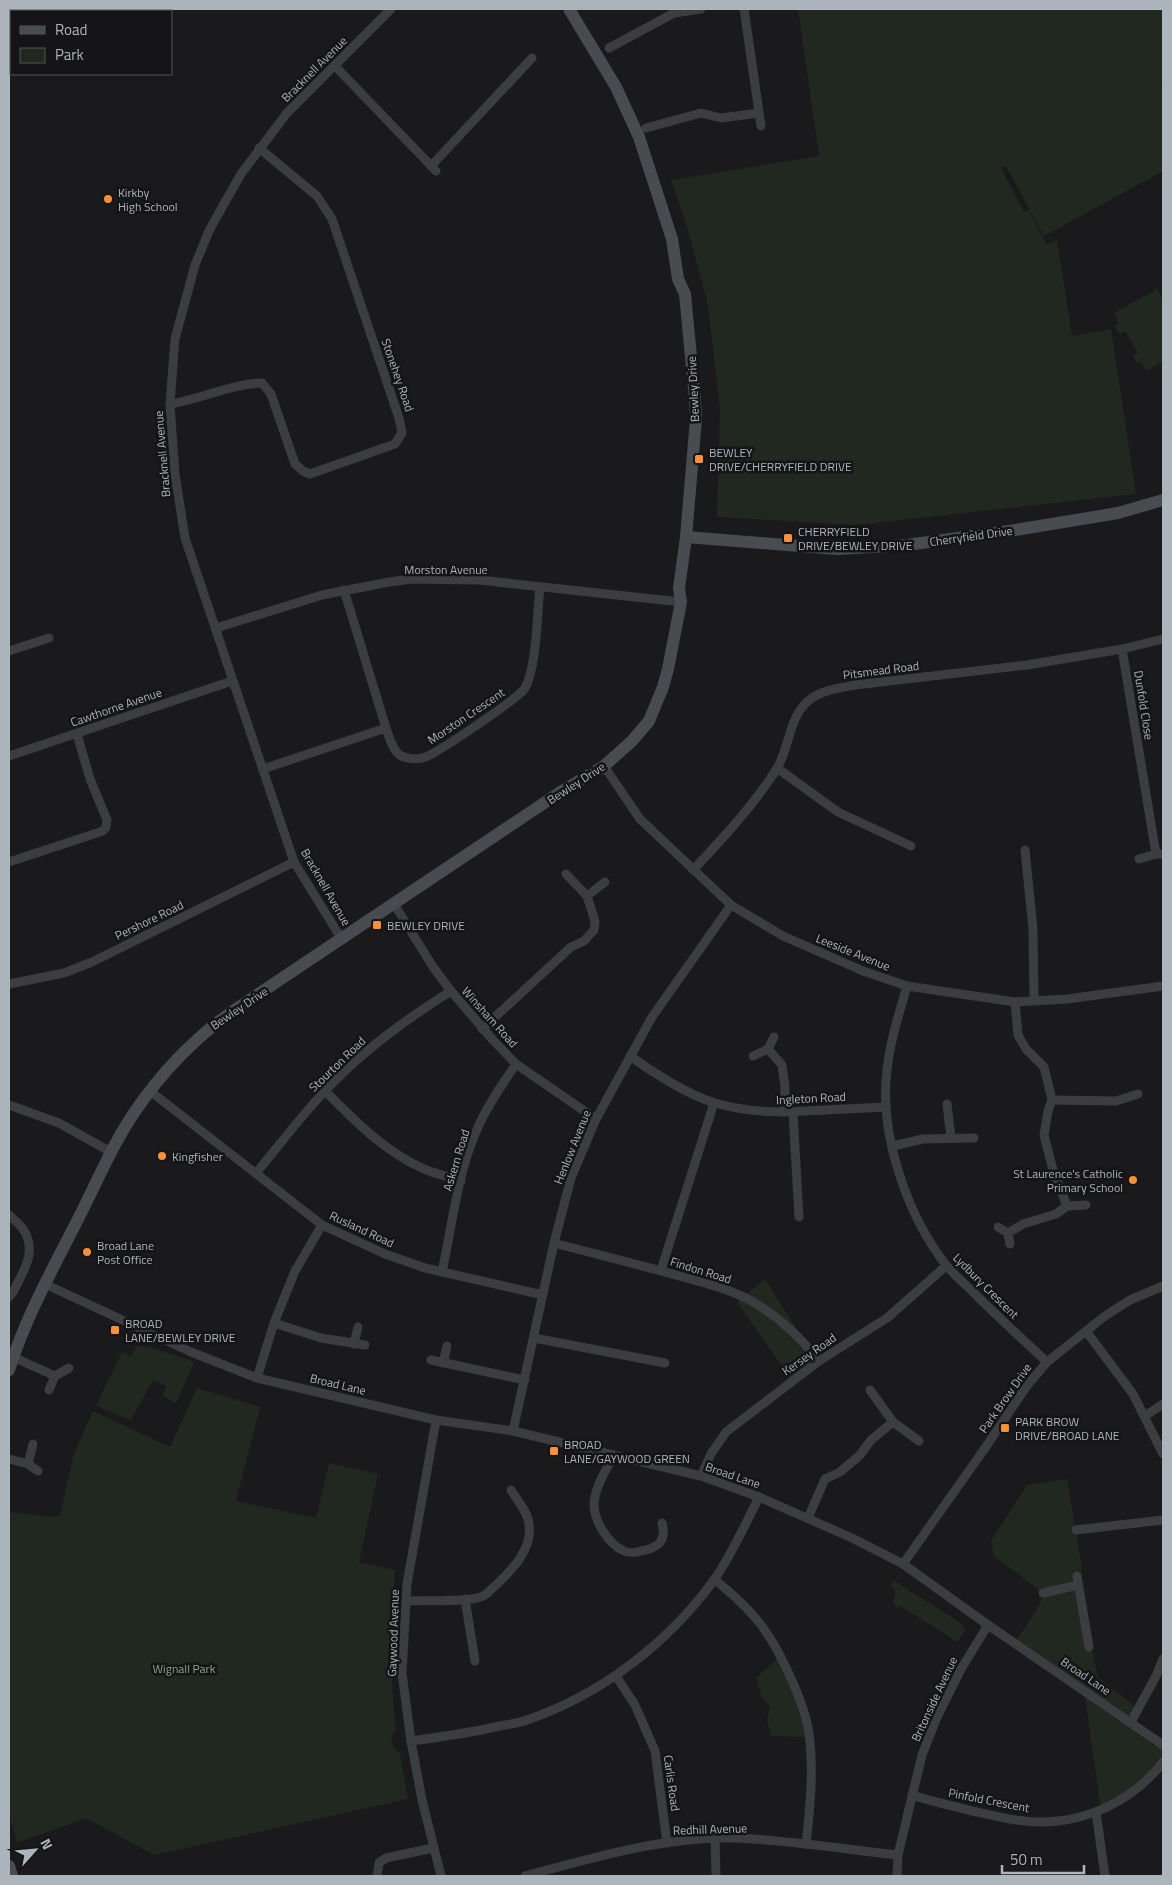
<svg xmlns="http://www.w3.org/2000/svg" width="1172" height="1885" font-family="'Titillium Web',sans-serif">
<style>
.green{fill:#20281f}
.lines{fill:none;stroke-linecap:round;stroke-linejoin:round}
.street{stroke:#3b3d41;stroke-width:9}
.secondary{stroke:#484c51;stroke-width:12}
.poi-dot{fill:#f79137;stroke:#151517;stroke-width:2}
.labels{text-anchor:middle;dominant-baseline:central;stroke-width:5;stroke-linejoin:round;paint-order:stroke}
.street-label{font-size:12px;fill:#acb4bc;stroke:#151517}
.poi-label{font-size:12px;fill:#acb4bc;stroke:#151517;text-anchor:start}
.park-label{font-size:12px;fill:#87a783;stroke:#151517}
</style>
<rect width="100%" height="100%" fill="#1a1a1c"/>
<g class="green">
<path d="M798 9H1163V83L1161 85 1163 89V171L1044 236 1006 166 1001 168 1024 212 1029 210 1047 245 1057 240 1072 336 1111 329 1136 494 855 525 717 517 720 410 708 305 686 223 671 180 819 156Z"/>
<path d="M1157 289 1163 301V361L1146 371 1141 362 1137 363 1133 356 1138 353 1125 331 1119 334 1115 326 1119 323 1114 313Z"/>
<path d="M765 1279 808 1347 819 1361 792 1381 737 1302Z"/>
<path d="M137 1346 148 1347 190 1360 194 1363 176 1403 163 1396 166 1386 153 1380 131 1420 96 1406 122 1352 131 1356Z"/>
<path d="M197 1388 260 1407 236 1501 316 1518 329 1463 378 1474 359 1562 395 1570C391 1625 389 1674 396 1729 389 1737 391 1748 400 1754L408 1799 154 1855 86 1818 17 1843 9 1814V1512L54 1517 60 1516 74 1453 93 1411 170 1447Z"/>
<path d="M1067 1479 1082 1569 1078 1585 1098 1677 1138 1709 1131 1722 1163 1745V1760L1138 1788 1101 1810 1084 1690 1015 1643 1040 1604 1043 1593 994 1556 991 1541 1027 1485Z"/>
<path d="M893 1580 962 1624 965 1630 958 1642 900 1606 897 1608 893 1602 896 1591 891 1587Z"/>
<path d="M781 1655 809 1737 771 1736 767 1720 770 1707 762 1698 756 1678Z"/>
</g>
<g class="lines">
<g class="street">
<path d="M744 9 761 126"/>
<path d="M609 48 674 13 701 9"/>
<path d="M335 66 436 171"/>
<path d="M646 128 701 113 721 118 759 113"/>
<path d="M431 166 532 58"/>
<path d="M170 404C201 399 231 384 262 383L271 394 295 464 303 471 310 474 395 444 402 433 399 418 332 219 317 196 259 148"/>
<path d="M344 590 386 728C389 736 392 750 400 755 406 759 419 760 425 757 438 753 520 697 525 688 537 666 537 613 540 587"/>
<path d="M216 628 322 595 389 582 412 579 479 580 681 602"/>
<path d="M1122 649 1156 854"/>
<path d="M9 651 49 638"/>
<path d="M9 756 232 681"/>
<path d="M604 766 640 819 731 905 783 936 863 971 907 986 1015 1002 1067 999 1163 986"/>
<path d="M777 768 838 812 911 846"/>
<path d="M263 769 386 728"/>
<path d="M1025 850 1033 929 1034 1000"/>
<path d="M1139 859 1156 854H1163"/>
<path d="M9 862 103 831 106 827 107 820 90 779 77 734"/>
<path d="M693 870C723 838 753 806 776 770 790 748 788 719 808 701 821 690 839 688 855 685L1027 665 1122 649 1163 639"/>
<path d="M587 896 605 882"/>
<path d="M394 904 433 967 451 991 492 1039 516 1064 596 1119"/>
<path d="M341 938 294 862 185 538 175 474 170 404 175 339 195 265 209 231 225 202 241 174 287 113 391 9"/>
<path d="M9 984 64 973 92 962 294 862"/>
<path d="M907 986C899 1014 890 1041 887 1070 879 1134 907 1215 946 1265 954 1275 964 1283 973 1292 997 1316 1022 1339 1047 1362"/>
<path d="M1015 1002 1018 1035 1026 1049 1044 1067 1049 1087 1052 1100 1048 1111 1044 1135 1053 1170 1067 1206"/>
<path d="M482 1029 571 947 584 941 594 930 595 921 587 896 566 874"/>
<path d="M768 1049 774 1037"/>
<path d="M630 1056C652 1072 688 1095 715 1103 736 1109 762 1112 784 1112L886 1107"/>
<path d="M753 1056 768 1049 782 1065 785 1087 784 1112"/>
<path d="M150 1091 322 1225 385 1254 425 1268 543 1295"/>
<path d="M325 1091C355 1121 384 1151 424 1169 436 1174 449 1177 461 1181"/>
<path d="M1052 1100 1116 1101 1138 1094"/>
<path d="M947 1104 951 1138"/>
<path d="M9 1105 59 1123 111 1152"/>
<path d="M793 1113 799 1217"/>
<path d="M893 1146 923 1139 974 1138"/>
<path d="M256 1173C279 1146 300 1117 325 1091 362 1051 405 1020 451 991"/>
<path d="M9 1215C13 1219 20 1224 23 1229 38 1251 23 1272 13 1292L9 1297"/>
<path d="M998 1227 1008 1233"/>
<path d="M554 1243C599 1255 645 1266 690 1279 712 1285 735 1291 755 1303 780 1318 801 1338 819 1361"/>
<path d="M1010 1244 1008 1233 1023 1224 1056 1214 1067 1206 1086 1205"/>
<path d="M661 1270 714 1103"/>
<path d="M442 1272C452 1226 457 1177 475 1134 485 1109 501 1086 516 1064"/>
<path d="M45 1284 191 1352 257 1378 436 1420 513 1431 701 1476 759 1497 852 1538 903 1564 988 1625 1163 1745"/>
<path d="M274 1323 321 1338 365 1345"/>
<path d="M1086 1331 1133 1394 1163 1454"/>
<path d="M534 1338 665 1363"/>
<path d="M354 1344 358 1327"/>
<path d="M13 1357 55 1376"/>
<path d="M431 1360 525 1380"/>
<path d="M443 1363 447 1346"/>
<path d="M257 1378 274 1323 295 1271 322 1225"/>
<path d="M49 1390 55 1376 69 1368"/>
<path d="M1145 1416 1163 1404"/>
<path d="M436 1420 407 1584 402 1673 411 1741 422 1800 441 1876"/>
<path d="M893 1422 919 1441"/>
<path d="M513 1431 554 1243 571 1178 596 1119 652 1017 731 905"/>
<path d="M614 1455C606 1470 594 1488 594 1506 595 1522 608 1543 622 1550 627 1553 635 1553 641 1551 658 1548 667 1541 662 1523"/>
<path d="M9 1459 28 1464 38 1471"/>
<path d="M28 1464 33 1444"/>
<path d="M701 1476 711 1454 726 1432 819 1361 887 1318 946 1266"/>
<path d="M808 1518 825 1479 840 1472 860 1455 871 1440 893 1422 870 1390"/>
<path d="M1076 1530 1163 1520"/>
<path d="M903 1564 983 1451 1026 1387 1047 1362 1105 1316 1130 1300 1163 1286"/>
<path d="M1077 1576 1089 1647"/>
<path d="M714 1579C756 1613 772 1634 793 1683 800 1699 807 1717 809 1734 814 1771 810 1808 806 1844"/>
<path d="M1043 1593 1078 1585"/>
<path d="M465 1599 475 1661"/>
<path d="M406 1601C424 1600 469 1603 483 1596 488 1594 491 1589 495 1586 512 1570 533 1549 529 1524 528 1512 517 1500 511 1490"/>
<path d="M616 1676 635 1705 655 1751 667 1843"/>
<path d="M1131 1722 1156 1676 1163 1659"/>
<path d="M411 1741C441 1737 470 1733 500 1726 510 1724 520 1723 530 1719 603 1693 668 1643 714 1580 732 1554 745 1525 759 1497"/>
<path d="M912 1795C930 1801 949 1805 968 1810 991 1815 1016 1822 1040 1822 1088 1822 1134 1800 1163 1762"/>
<path d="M1096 1812 1105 1876"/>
<path d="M715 1839 716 1876"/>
<path d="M377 1876 379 1863 386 1858 433 1848"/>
<path d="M525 1876C593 1858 663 1836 735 1838 789 1840 844 1849 898 1855"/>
<path d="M897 1876 898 1855 922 1755 937 1717 961 1669 988 1625"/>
</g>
<g class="secondary">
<path d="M686 537 837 549 907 545 1009 531 1118 513 1163 500"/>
<path d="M9 1370C25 1319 51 1272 75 1225 95 1187 111 1146 136 1110 162 1072 193 1040 230 1013L559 793 604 766 632 741 649 721 663 687 668 669 681 602 679 588 686 537 696 419 695 399 685 294 678 279 672 239 639 137 616 87 569 9"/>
<path d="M9 1866 12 1876"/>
</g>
</g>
<g class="poi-dot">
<circle cx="108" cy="199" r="5"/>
<rect x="694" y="454" width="10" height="10" rx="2.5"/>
<rect x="783" y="533" width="10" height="10" rx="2.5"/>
<rect x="372" y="920" width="10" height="10" rx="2.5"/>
<circle cx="162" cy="1156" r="5"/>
<circle cx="1133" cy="1180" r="5"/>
<circle cx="87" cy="1252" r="5"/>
<rect x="110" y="1325" width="10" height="10" rx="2.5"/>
<rect x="1000" y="1423" width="10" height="10" rx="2.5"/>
<rect x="549" y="1446" width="10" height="10" rx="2.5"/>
</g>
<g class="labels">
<g class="street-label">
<text transform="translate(314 69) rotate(-45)">Bracknell Avenue</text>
<text transform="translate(398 375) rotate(71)">Stonehey Road</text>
<text transform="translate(693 389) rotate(-93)">Bewley Drive</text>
<text transform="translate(162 454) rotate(-95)">Bracknell Avenue</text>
<text transform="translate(971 536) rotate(-8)">Cherryfield Drive</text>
<text x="446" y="569">Morston Avenue</text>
<text transform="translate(881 670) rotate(-7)">Pitsmead Road</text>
<text transform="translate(1144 705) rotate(81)">Dunfold Close</text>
<text transform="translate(116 707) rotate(-19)">Cawthorne Avenue</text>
<text transform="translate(466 716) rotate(-34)">Morston Crescent</text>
<text transform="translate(576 783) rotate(-33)">Bewley Drive</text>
<text transform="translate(326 887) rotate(60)">Bracknell Avenue</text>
<text transform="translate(149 920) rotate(-26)">Pershore Road</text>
<text transform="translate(853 952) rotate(22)">Leeside Avenue</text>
<text transform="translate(239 1008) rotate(-34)">Bewley Drive</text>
<text transform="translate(490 1017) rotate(48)">Winsham Road</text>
<text transform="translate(337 1064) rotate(-44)">Stourton Road</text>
<text transform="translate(811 1098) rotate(-3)">Ingleton Road</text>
<text transform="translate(572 1147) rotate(-68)">Henlow Avenue</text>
<text transform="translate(456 1160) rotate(-73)">Askern Road</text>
<text transform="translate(362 1229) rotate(25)">Rusland Road</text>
<text transform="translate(701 1270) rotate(17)">Findon Road</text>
<text transform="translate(986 1286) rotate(45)">Lydbury Crescent</text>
<text transform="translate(809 1354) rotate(-35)">Kersey Road</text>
<text transform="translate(338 1384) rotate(13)">Broad Lane</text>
<text transform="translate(1005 1398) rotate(-55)">Park Brow Drive</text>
<text transform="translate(733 1475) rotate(19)">Broad Lane</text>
<text transform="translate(393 1633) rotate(-88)">Gaywood Avenue</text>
<text transform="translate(1086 1676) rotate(34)">Broad Lane</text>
<text transform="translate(934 1699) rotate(-65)">Britonside Avenue</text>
<text transform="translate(672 1783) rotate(82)">Carlis Road</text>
<text transform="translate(989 1800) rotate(11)">Pinfold Crescent</text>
<text transform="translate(710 1829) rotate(-2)">Redhill Avenue</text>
</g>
<g class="poi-label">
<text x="118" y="192">Kirkby<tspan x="118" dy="14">High School</tspan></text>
<text x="709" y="452">BEWLEY<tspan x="709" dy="14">DRIVE/CHERRYFIELD DRIVE</tspan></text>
<text x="798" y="531">CHERRYFIELD<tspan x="798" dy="14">DRIVE/BEWLEY DRIVE</tspan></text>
<text x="387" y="925">BEWLEY DRIVE</text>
<text x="172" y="1156">Kingfisher</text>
<text x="1123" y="1173" text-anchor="end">St Laurence's Catholic<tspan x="1123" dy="14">Primary School</tspan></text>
<text x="97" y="1245">Broad Lane<tspan x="97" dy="14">Post Office</tspan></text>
<text x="125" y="1323">BROAD<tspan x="125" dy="14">LANE/BEWLEY DRIVE</tspan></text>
<text x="1015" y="1421">PARK BROW<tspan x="1015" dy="14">DRIVE/BROAD LANE</tspan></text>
<text x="564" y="1444">BROAD<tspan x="564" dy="14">LANE/GAYWOOD GREEN</tspan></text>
</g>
<g class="park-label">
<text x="184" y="1668">Wignall Park</text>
</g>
</g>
<rect width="1172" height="1885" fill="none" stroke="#acb4bc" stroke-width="20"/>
<rect x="10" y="10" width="162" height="65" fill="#151517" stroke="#515559"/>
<rect x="20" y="26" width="25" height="8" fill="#484c51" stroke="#515559"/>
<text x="55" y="35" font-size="15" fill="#acb4bc">Road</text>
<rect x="20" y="48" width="25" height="15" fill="#20281f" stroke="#515559"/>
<text x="55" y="60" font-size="15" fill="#acb4bc">Park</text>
<g transform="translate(35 1850) rotate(63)" stroke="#151517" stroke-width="4" paint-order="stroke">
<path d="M0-4L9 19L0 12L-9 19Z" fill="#acb4bc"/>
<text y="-8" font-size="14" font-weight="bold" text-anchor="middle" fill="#acb4bc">N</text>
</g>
<path d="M1002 1865v8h82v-8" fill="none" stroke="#acb4bc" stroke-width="2.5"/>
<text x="1010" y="1865" font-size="15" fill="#acb4bc" stroke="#151517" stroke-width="4" paint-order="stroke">50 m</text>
</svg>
